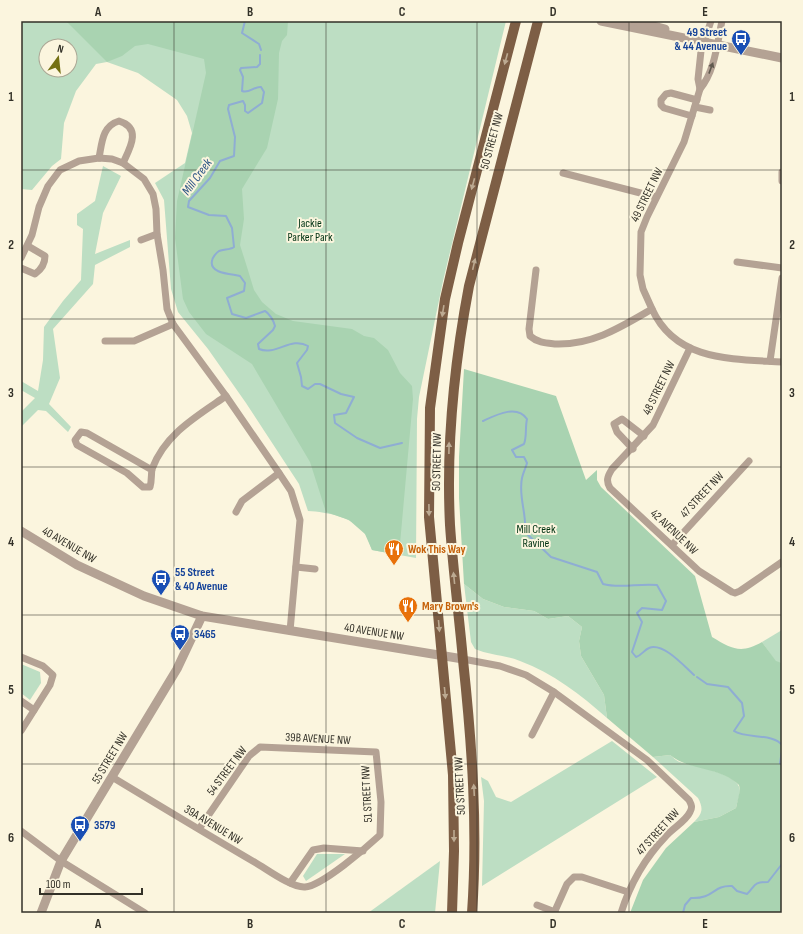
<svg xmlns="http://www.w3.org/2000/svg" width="803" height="934" font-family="'Sofia Sans Condensed',sans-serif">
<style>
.green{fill:#bddec3;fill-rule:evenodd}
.forest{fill:#a9d3b1}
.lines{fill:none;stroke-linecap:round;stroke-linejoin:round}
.stream{stroke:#8fadd3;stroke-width:2}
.minor{stroke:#b4a294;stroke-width:7}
.tertiary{stroke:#b4a294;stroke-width:9}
.primary{stroke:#7d5e45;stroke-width:10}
.oneway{fill:#bcaa92}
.oneway2{fill:#60594e}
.grid{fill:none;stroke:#333128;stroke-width:1;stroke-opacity:0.55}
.labels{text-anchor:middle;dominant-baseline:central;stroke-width:4;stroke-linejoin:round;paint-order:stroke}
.transit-label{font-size:12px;font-weight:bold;fill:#164399;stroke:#fbf5de;text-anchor:start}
.street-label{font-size:12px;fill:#333128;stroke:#fbf5de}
.park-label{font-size:12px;fill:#013313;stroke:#fbf5de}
.food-label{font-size:12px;font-weight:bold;fill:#c56008;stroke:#fbf5de;text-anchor:start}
.water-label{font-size:13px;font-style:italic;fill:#2c5486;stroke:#fbf5de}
.neatline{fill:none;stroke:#333128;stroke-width:1.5}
.grid-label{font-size:13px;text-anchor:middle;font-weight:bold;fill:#333128}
</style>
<rect width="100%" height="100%" fill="#fbf5de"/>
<g class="green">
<path d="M21 21H506L443 281 419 397 417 419 416 558 372 550C370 545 368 539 366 535 355 517 327 512 308 511L299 484 246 403 208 349 178 312 171 289 164 200 155 183 185 163 192 133 187 116 177 100 138 73 107 62 96 64 76 91 64 123 61 159 52 166 32 190 21 189ZM46 46H70V70H46Z"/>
<path d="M103 166 121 176 103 213 95 254 130 240V247L95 265 93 284 53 329 60 378 49 404 71 427 68 432 46 411 38 410 21 427V412L35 398 21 390V381L38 391 43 360 44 327 63 301 81 280 83 229 77 225V214L95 201Z"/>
<path d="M464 584 483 599 504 607 534 611 548 619 568 616 582 627 579 641 581 656 604 695 607 718C581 695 553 673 520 661 505 655 489 655 475 649L471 642Z"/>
<path d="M782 630V663L776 662 762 642Z"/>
<path d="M21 664 40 672 41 683 30 700 21 693Z"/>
<path d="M612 741 657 777 482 886 484 801 481 777 488 781 496 797 511 802Z"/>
<path d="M670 755C673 757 676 761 680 762 692 766 739 773 740 790 740 795 737 803 736 808L719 817 694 822C702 814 704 809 698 798L653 757Z"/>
<path d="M317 854H345L306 881 303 876Z"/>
<path d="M440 861 435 913H368Z"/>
</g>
<g class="forest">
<path d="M66 21H288L287 35 282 41 279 53 278 99 267 148 242 189 244 219 240 245 247 267 254 290 262 302 276 314 293 321 352 329 364 336 374 338 388 350 400 373 412 386 413 399 399 555 372 550 365 534 349 520 326 512 310 462 252 364 206 334 189 312 183 299 175 238 177 201 206 73 204 59 148 44 135 46 122 56 107 62Z"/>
<path d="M464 369 556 396 586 480 597 470V480L601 487 695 576 712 637C732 649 741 654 762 642L776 661 782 663V913H630L643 880 666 848 694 822 719 817 736 808 740 790 739 785C719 766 689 771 670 755L653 757 607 718 604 695 581 656 579 641 582 627 568 616 548 619 534 611 504 607 483 599 464 584 459 498V457Z"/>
</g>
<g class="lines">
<g class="stream">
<path d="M164 21H166"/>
<path d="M245 21 242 33 259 44 261 50"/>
<path d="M260 55V64L257 67 241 68 240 70 243 77 242 91C249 94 254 86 261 87L264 92 262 103 248 113 245 111V105L243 101 229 105 228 109 235 137 234 156 220 161 210 178 189 201 188 207 209 215 226 216 232 228 234 247C230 250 224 249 219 251 216 253 212 258 212 261 209 274 233 274 240 276L245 283 244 291 227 298 232 314 246 318 265 311C269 313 274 321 275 326L273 330 258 344 259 349C276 356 291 336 308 346L307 350 297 363 301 377 302 386 308 389 315 384H320L341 394 354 397 346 413 334 415 335 423 357 438 380 448 402 443"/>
<path d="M483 421C496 415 517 404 527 419 525 428 527 436 524 444L512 450 516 457H524L527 463C526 467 523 473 522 478 518 496 527 514 525 532L551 557 597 572 603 584C620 589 639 583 657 585L666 601 662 610 642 608 637 613 642 622 632 652 636 657C642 655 644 650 649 648 663 642 684 666 694 675"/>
<path d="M697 677 707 684 728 687 742 703 744 716 734 731C746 739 773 733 782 745"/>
<path d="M782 751 780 763 782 765"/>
<path d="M683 913 685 905 691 898C715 899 712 885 732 886L737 891 747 894C756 885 753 882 768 882L782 864"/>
</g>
<g class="minor">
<path d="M700 89C715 71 717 44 722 21"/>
<path d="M695 107 710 110"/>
<path d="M692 116 664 108 661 105V100L666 94 671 93 697 100"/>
<path d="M99 158C102 143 102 126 119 121 142 128 130 148 123 163"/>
<path d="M782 172V181"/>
<path d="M563 173 656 197"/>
<path d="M141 240 157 234"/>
<path d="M21 258 32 235 39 207 48 186 60 170 79 161 99 158 112 159 123 163 144 179 153 194 156 209 157 234 163 270 167 309 173 324 226 396 279 473 291 491 300 520 290 631"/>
<path d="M737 262 782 268"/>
<path d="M21 268 35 274C42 269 45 264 45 256L28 246"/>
<path d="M536 270 529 329 530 336C538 343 546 343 556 344 593 345 621 327 652 309 676 362 733 359 782 362"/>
<path d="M652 309 643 289 640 275 641 232 647 217 684 142 700 89 698 79 701 51 711 21"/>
<path d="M105 341H134L173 324"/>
<path d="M690 348 653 425 612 469C607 477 606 481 610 488L699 571 732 592 735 593 740 591 782 562"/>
<path d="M770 361 782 278"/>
<path d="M633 449 617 432 614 424 622 419 644 436"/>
<path d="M152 470 87 433 81 432 75 440 77 445 127 473 143 487H150C152 480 151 474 152 469 165 434 197 416 226 396"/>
<path d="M236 512 242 501 279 473"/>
<path d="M672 545 749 461"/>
<path d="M296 567 315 569"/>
<path d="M21 657 43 666 53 675 50 685 21 731"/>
<path d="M463 659 500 666 526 675 554 692 647 760 689 800C691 804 693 807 690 812 686 821 673 828 666 836 645 858 630 884 621 913"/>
<path d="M21 701 34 710"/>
<path d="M532 735 554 692"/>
<path d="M112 777C160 806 208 835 256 863 268 870 292 888 305 887 322 886 367 847 380 835L381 802 376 752 260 747 249 756 199 829"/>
<path d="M21 831 61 861 145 913"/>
<path d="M290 883 313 850 324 848 363 851"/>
<path d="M537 905 555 912"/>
<path d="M554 913 567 884 574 877H582L628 892"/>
</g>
<g class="tertiary">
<path d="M601 21 782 58"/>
<path d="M635 21 665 29"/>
<path d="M21 531 77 565 144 596 202 616 463 659"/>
<path d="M41 913 61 861 177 669 202 616"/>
</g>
<g class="primary">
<path d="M452 913 454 851 453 775 429 517 430 408 445 299 458 243 516 21"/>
<path d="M472 913C478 829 472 744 463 660 459 615 453 570 450 525 446 445 454 365 469 286L538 21"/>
</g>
</g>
<defs><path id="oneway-solid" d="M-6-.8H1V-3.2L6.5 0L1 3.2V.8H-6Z"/></defs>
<g class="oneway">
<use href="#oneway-solid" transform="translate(506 59) rotate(105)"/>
<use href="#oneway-solid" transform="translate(473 184) rotate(105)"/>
<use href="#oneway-solid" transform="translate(474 264) rotate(-77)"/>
<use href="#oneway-solid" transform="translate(443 311) rotate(99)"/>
<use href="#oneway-solid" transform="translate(449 448) rotate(-89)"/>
<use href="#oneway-solid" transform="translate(429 510) rotate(89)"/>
<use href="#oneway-solid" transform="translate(454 578) rotate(-96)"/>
<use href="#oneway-solid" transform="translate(439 626) rotate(85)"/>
<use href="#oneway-solid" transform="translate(445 693) rotate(84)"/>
<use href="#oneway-solid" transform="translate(474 790) rotate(-93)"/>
<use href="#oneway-solid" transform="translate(454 836) rotate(90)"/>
</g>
<use class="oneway2" href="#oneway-solid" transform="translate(711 68) rotate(-70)"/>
<path class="grid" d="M174 21V913M326 21V913M477 21V913M629 21V913M21 170H782M21 319H782M21 467H782M21 615H782M21 764H782"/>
<defs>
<symbol id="bus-pin" viewBox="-11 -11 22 30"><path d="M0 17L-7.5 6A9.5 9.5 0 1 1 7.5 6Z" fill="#1a4fb4" stroke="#fbf5de"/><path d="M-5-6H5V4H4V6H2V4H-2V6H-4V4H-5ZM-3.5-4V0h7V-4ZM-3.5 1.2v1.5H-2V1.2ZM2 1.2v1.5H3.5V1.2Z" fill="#fff"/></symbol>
<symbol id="restaurant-pin" viewBox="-11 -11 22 30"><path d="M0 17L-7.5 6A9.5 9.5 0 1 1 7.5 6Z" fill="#e8710a" stroke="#fbf5de"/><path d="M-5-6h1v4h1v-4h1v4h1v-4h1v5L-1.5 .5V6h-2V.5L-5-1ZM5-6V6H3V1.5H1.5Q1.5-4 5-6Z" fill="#fff"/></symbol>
</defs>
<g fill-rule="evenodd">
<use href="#bus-pin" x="730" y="28" width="22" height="30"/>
<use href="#restaurant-pin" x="383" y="538" width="22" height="30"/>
<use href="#bus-pin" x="150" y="568" width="22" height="30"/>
<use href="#restaurant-pin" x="397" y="595" width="22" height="30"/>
<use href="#bus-pin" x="169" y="623" width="22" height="30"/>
<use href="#bus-pin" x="69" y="814" width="22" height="30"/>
</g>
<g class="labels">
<g class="transit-label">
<text x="727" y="32" text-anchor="end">49 Street<tspan x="727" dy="14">&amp; 44 Avenue</tspan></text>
<text x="175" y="572">55 Street<tspan x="175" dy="14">&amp; 40 Avenue</tspan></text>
<text x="194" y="634">3465</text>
<text x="94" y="825">3579</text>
</g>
<g class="street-label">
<text transform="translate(492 141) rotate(-75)">50 STREET NW</text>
<text transform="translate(647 195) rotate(-64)">49 STREET NW</text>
<text transform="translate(659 388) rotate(-64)">48 STREET NW</text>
<text transform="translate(437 462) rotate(-89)">50 STREET NW</text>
<text transform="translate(702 495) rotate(-47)">47 STREET NW</text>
<text transform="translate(674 532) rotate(43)">42 AVENUE NW</text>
<text transform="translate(69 545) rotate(30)">40 AVENUE NW</text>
<text transform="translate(374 632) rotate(9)">40 AVENUE NW</text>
<text transform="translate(318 739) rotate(3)">39B AVENUE NW</text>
<text transform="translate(110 758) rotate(-59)">55 STREET NW</text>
<text transform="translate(227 771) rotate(-53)">54 STREET NW</text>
<text transform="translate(460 786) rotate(-93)">50 STREET NW</text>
<text transform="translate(367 794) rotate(-93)">51 STREET NW</text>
<text transform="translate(213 825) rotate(31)">39A AVENUE NW</text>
<text transform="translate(658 832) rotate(-48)">47 STREET NW</text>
</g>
<g class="park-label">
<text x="310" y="223">Jackie<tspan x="310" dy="14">Parker Park</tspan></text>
<text x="536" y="529">Mill Creek<tspan x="536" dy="14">Ravine</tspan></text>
</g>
<g class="food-label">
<text x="408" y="549">Wok This Way</text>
<text x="422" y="606">Mary Brown's</text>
</g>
<g class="water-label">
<text transform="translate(197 177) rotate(-54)">Mill Creek</text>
</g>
</g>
<rect width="803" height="934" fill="none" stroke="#fbf5de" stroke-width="44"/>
<g transform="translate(58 58) rotate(15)"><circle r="19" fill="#fbf5de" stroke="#aba795"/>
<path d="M0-3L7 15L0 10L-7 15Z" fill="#747012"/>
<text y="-6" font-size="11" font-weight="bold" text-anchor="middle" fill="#333128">N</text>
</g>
<path d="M40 888v6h102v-6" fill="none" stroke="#333128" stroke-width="2"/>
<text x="46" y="888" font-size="12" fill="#333128" stroke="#fbf5de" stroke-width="3" paint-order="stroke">100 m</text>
<rect x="22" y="22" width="759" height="890" class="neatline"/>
<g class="grid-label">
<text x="98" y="16">A</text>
<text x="250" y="16">B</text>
<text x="402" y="16">C</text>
<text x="553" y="16">D</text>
<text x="705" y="16">E</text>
<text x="11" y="101">1</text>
<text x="792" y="101">1</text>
<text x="11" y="249">2</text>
<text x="792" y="249">2</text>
<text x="11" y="397">3</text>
<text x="792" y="397">3</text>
<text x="11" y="546">4</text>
<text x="792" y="546">4</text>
<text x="11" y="694">5</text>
<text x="792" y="694">5</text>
<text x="11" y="842">6</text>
<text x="792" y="842">6</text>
<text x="98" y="928">A</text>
<text x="250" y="928">B</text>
<text x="402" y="928">C</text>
<text x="553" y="928">D</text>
<text x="705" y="928">E</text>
</g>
</svg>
